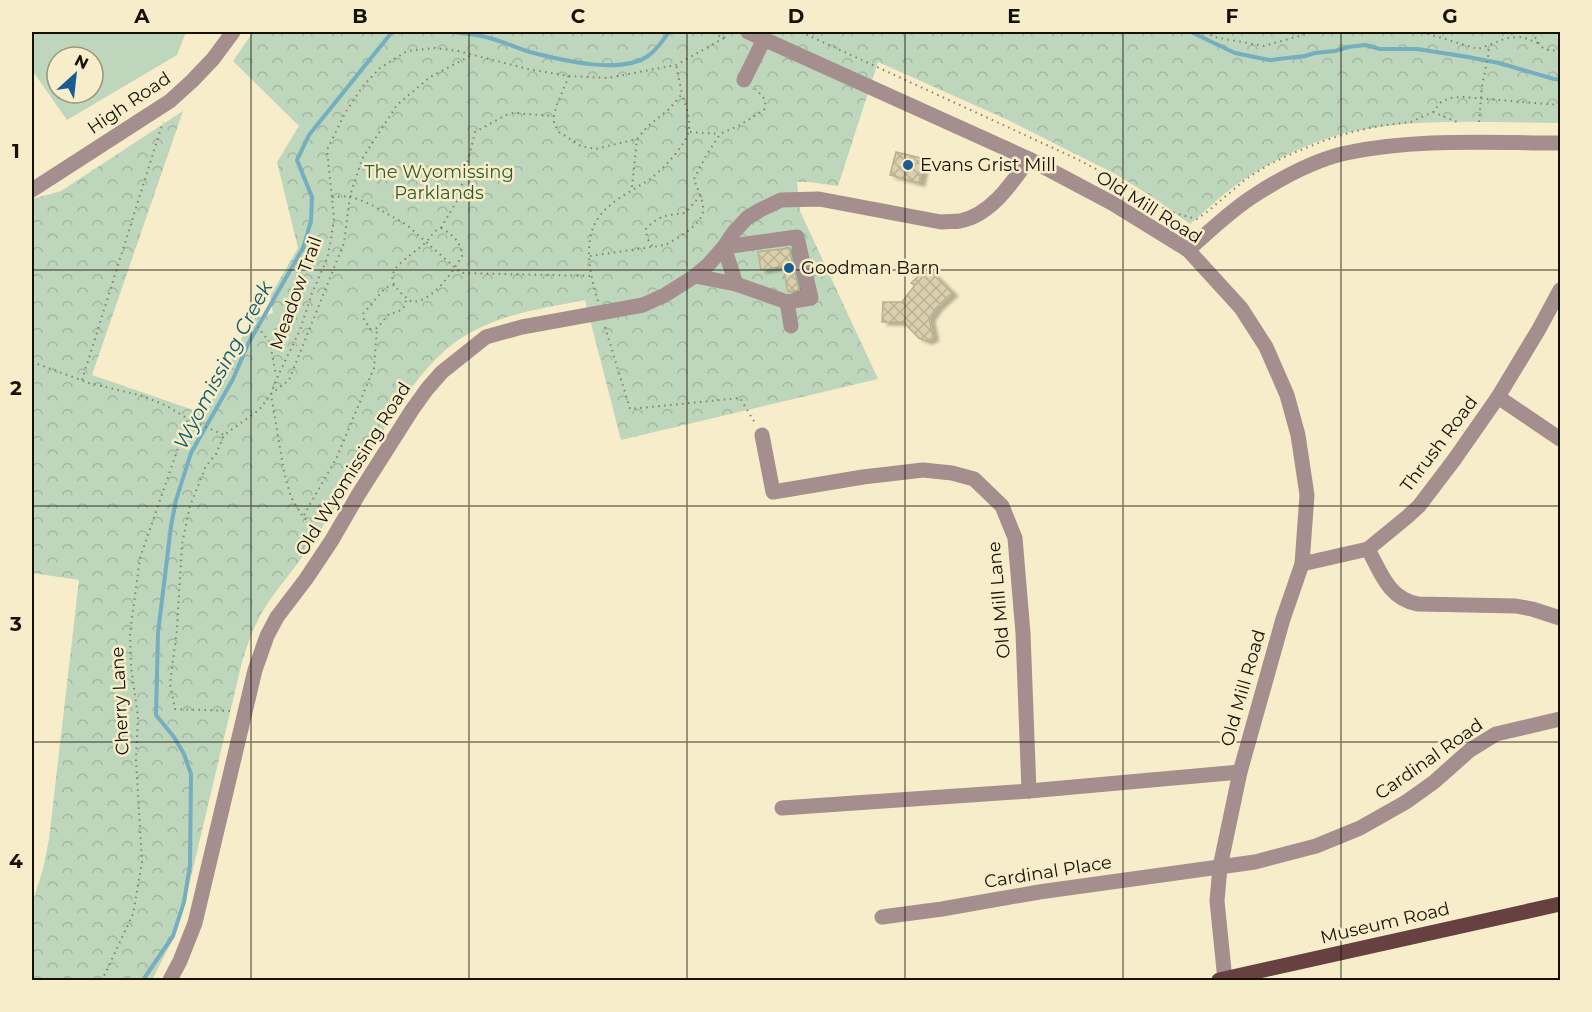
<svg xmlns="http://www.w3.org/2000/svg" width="1592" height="1012" font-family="Montserrat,sans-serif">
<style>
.forest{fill:url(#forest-crowns)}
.garden{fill:#bed6bb;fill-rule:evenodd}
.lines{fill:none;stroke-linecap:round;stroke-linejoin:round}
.stream{stroke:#75aebf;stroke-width:4}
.building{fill:url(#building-cross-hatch);stroke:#b9b08e;stroke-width:1.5;filter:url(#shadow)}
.path{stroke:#888169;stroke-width:2;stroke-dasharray:1.5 4.5;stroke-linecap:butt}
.minor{stroke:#a58e8e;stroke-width:15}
.major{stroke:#674141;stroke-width:15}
.grid{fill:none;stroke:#151105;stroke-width:1.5;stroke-opacity:0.55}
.poi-dot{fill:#185d91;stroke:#f7edca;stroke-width:2}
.labels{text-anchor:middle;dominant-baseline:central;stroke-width:5;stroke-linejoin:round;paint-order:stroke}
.street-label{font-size:18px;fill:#151105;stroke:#f7edca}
.poi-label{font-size:18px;fill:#151105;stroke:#f7edca;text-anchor:start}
.park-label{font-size:18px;fill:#2f5d2a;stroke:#f7edca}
.water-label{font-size:20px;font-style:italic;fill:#0b5a6d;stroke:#f7edca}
.neatline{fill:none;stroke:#151105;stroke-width:2}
.grid-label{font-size:20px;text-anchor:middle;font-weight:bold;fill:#151105}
</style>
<defs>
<pattern id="forest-crowns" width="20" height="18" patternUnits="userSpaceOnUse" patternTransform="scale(1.5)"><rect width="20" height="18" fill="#bed6bb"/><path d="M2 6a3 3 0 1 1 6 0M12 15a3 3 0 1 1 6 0" fill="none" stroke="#a2b79f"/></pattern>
<pattern id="building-cross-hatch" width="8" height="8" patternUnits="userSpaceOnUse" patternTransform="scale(1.5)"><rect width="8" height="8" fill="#dad0ae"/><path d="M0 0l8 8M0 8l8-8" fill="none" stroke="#bab294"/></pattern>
<filter id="shadow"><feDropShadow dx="5.5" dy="3" stdDeviation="1.5" flood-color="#0004"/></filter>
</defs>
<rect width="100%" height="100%" fill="#f7edca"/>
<path class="forest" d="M253 32H1560V123C1493 123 1422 117 1355 131 1315 139 1272 160 1239 183 1221 195 1206 211 1190 224L1151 196 1117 175 1008 120 878 62 838 186 809 182H797L800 211 878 379 621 440 585 300C550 307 512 312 479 328 429 352 403 400 374 445 353 479 332 512 310 546 295 569 275 590 261 614 253 629 247 645 242 662L182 915 173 939 152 980H32V904L43 869 49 839 79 580 32 573V199L61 191 183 111 92 375 205 414 251 319 273 313 270 296 298 248 277 162 299 126 233 61Z"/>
<path class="garden" d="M32 32H186L177 55 67 120 32 70ZM57 57H93V93H57Z"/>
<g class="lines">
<g class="stream">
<path d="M454 32C463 33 472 34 481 36 498 39 514 47 530 52 561 60 620 75 648 56 657 50 663 40 669 32"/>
<path d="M1191 32 1235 53 1269 60 1305 56 1315 53 1335 51 1348 47 1365 45 1380 49H1417L1468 57 1499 63 1554 79 1560 80"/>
<path d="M143 980 173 936 184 902 190 865 191 774 184 754 174 737 156 715 158 633 171 526 176 500 191 453 233 379 248 344 303 248 311 221 312 197 297 160 309 135 392 32"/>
</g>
</g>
<g class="building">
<path d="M896 152 925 159 919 183 890 175Z"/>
<path d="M789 248 799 290 788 292 783 266 761 270 758 252Z"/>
<path d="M927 268 952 293 937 307 929 318 933 338 926 341 919 338 908 327 905 322H882L883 302H902L915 285 911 283Z"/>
</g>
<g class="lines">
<g class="path">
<path d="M801 32 1077 159 1126 185 1161 207 1178 214 1197 219 1207 212 1246 179 1270 164 1298 151 1326 140 1352 132 1379 126 1411 122 1433 112 1441 102 1450 98 1463 97 1560 105"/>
<path d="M1205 32 1214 37 1264 46 1313 32"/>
<path d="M1422 32 1478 49 1507 38 1522 37 1538 43"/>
<path d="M1532 32C1541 47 1541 52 1560 50"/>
<path d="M724 38 727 32"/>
<path d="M569 76 557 104 554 116V123L559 132 581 146 595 149 637 139 647 127 669 109 682 94 676 65"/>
<path d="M1433 112 1457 122"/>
<path d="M1479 122 1482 86 1489 52 1488 46"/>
<path d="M690 132 720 134"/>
<path d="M632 187 637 139"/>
<path d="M332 197 350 196 372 205 407 225 461 273 591 276"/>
<path d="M441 228C452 234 462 243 462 256 452 273 433 301 412 302 373 274 400 265 424 244 431 238 432 231 441 228Z"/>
<path d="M441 228 459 197 475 132 506 115 513 113 554 116"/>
<path d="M652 246 647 238 646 229C659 215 667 215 685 213L700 196"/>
<path d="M590 256 665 245C676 239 702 225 703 211 704 201 697 189 694 179L706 156 720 134 740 125 764 110C768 99 762 96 755 89"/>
<path d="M394 285 385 288 363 314 364 319 370 329 377 328 389 314 397 312 403 309 407 298"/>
<path d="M598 301C590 276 582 240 599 217 612 199 633 191 650 179 663 169 676 155 684 142 686 138 689 134 689 129 690 117 686 105 682 94"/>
<path d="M247 312 270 343 276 376"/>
<path d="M605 327 630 409 740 398 755 423"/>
<path d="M32 362 89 383 143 396 167 406 188 419 224 435"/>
<path d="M82 380 163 122"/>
<path d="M304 515 337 457 374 368 377 328"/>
<path d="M320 531 303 517 291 497 284 472 271 394 277 378 300 330 312 293 327 259 331 239 334 219 327 150 345 113 363 86 380 68 407 51 435 48 458 51 528 69 569 76 608 78 676 65 724 38 711 32"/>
<path d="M230 711 175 709 170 684 177 629 182 544 190 506 206 466 216 454 224 435 259 410 271 394 289 380 344 243 350 196 362 159 397 105 430 77 474 54"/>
<path d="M100 980 105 974 133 914 142 862 136 760 138 717 131 667 130 633 140 558 188 419"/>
</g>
<g class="minor">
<path d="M748 32 1029 159 1112 203 1188 250 1241 308 1266 347 1287 395 1298 435 1307 495 1302 564 1283 619 1240 772 1220 867 1217 901 1225 980"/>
<path d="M744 80 764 39"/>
<path d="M32 190 170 101 192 81 213 59 233 32"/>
<path d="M1188 250C1210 231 1231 210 1255 195 1283 177 1314 160 1346 153 1416 138 1490 143 1560 143"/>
<path d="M695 276 736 284"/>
<path d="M787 302 811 298 797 237 724 247 736 284 787 302 791 326"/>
<path d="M1498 397 1560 439"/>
<path d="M762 435 773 492 863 477 923 470 952 473 974 479 1002 506 1015 538 1023 633 1029 791 1240 772"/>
<path d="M1368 549C1381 573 1389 599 1418 604L1516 606 1532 609 1560 618"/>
<path d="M1302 564 1368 549 1407 517 1419 506 1454 460 1498 397 1539 329 1560 290"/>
<path d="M782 808 1029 791"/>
<path d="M882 917 942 909 1039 892 1255 862 1316 846 1360 828 1406 802 1434 782 1470 750 1496 734 1560 719"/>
<path d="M170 980 180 961 195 923 255 670 267 636 277 617 306 579 332 540 358 495 412 410 427 389 442 372 486 337 522 327 643 305 665 295 695 276 708 265 724 247 734 232 747 218 760 210 781 200 819 199 941 222C947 221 954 222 960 221 991 215 1012 183 1029 159"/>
</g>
<path class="major" d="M1219 980 1560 904"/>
</g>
<path class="grid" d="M251 32V980M469 32V980M687 32V980M905 32V980M1123 32V980M1341 32V980M32 270H1560M32 506H1560M32 742H1560"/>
<g class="poi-dot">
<circle cx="908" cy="165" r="6"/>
<circle cx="789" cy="268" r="6"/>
</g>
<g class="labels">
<g class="street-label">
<text transform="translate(129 103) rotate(-34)">High Road</text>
<text transform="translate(1149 207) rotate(32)">Old Mill Road</text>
<text transform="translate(296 293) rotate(-70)">Meadow Trail</text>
<text transform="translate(1439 444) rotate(-53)">Thrush Road</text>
<text transform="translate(353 469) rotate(-58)">Old Wyomissing Road</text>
<text transform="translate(999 600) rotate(-95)">Old Mill Lane</text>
<text transform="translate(1243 688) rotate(-74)">Old Mill Road</text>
<text transform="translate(120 701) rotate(-93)">Cherry Lane</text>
<text transform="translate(1429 759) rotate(-35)">Cardinal Road</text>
<text transform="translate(1048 872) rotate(-9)">Cardinal Place</text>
<text transform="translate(1385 923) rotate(-13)">Museum Road</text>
</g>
<g class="poi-label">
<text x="920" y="165">Evans Grist Mill</text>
<text x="801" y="268">Goodman Barn</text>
</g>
<g class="park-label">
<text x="439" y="172">The Wyomissing<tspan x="439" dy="21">Parklands</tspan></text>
</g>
<g class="water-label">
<text transform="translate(223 365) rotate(-62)">Wyomissing Creek</text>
</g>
</g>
<rect width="1592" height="1012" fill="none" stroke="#f7edca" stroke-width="66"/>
<g transform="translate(75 75) rotate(27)"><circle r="28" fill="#f7edca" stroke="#9d957b" stroke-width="1.5"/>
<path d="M0-4.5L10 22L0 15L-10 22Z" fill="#185d91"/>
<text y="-9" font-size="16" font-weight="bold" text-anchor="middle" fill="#151105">N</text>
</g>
<rect x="33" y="33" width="1526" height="946" class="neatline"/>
<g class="grid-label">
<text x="142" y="23">A</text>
<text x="360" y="23">B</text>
<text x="578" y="23">C</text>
<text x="796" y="23">D</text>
<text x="1014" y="23">E</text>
<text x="1232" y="23">F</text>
<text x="1450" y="23">G</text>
<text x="16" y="158">1</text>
<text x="16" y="395">2</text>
<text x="16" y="631">3</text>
<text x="16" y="868">4</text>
</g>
</svg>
